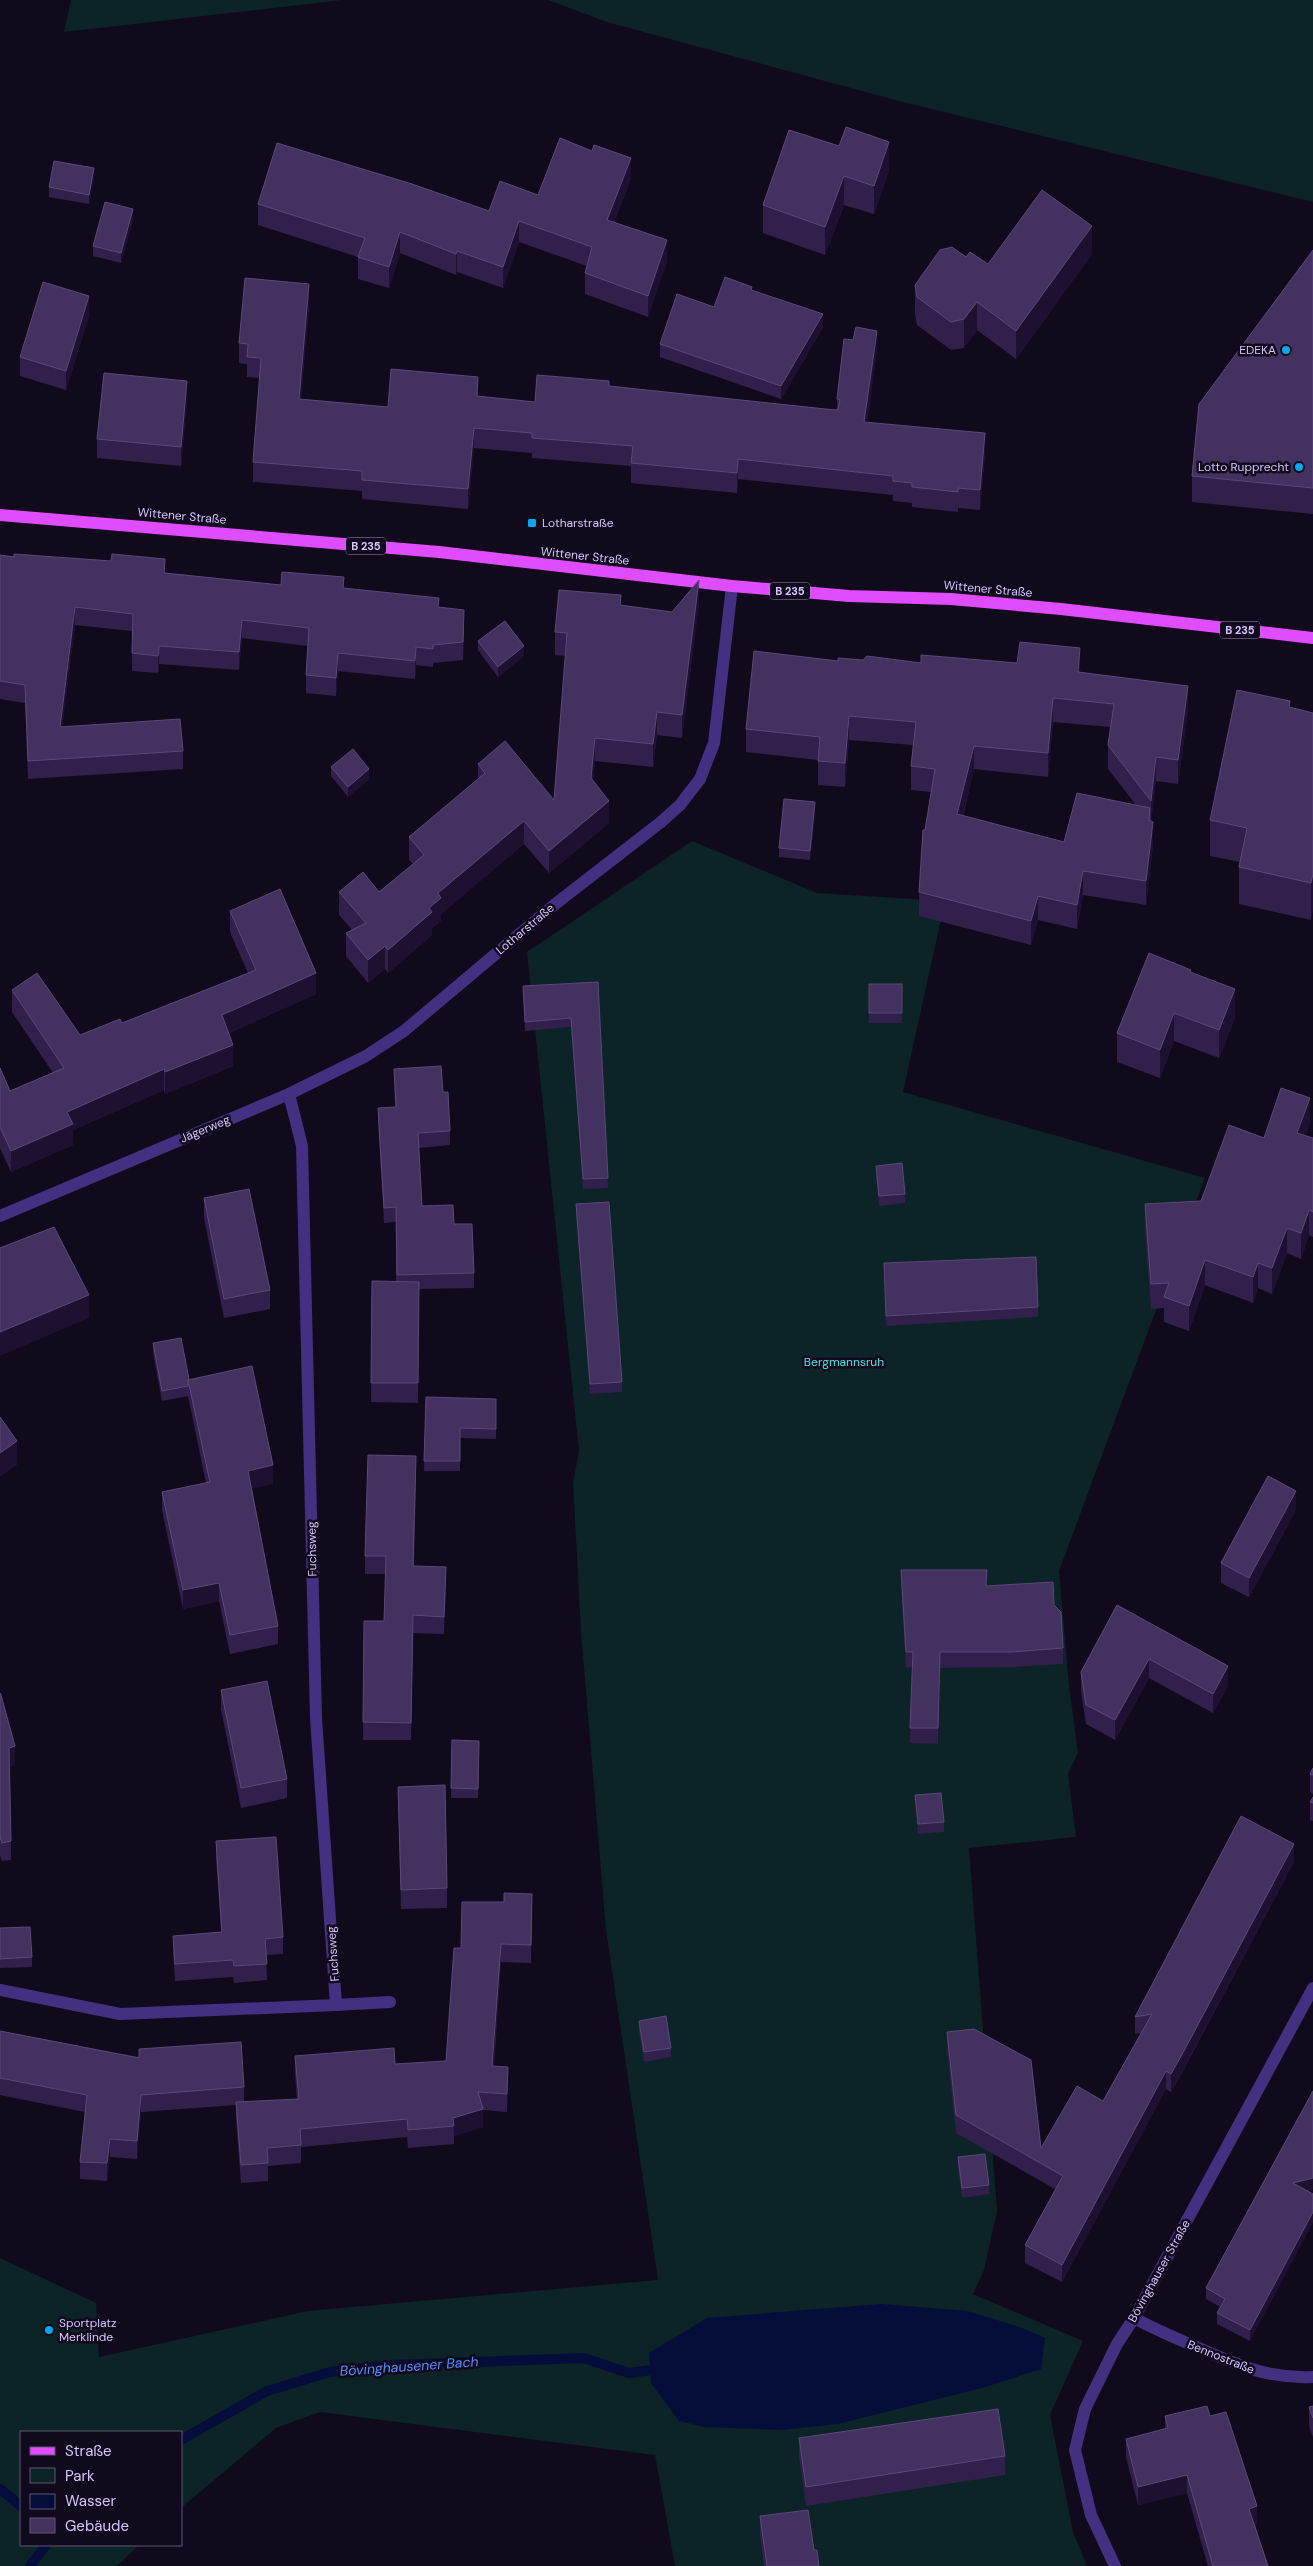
<svg xmlns="http://www.w3.org/2000/svg" width="1313" height="2566" font-family="'DM Sans',sans-serif">
<style>
.green{fill:#0c2327}
.water{fill:#050d3b}
.lines{fill:none;stroke-linecap:round;stroke-linejoin:round}
.stream{stroke:#050d3b;stroke-width:10}
.minor{stroke:#433080;stroke-width:12}
.primary{stroke:#e04cff;stroke-width:12}
.wall{fill:#31204c;fill-rule:evenodd}
.shaded-wall{fill:#1d1031}
.building{fill:#433260;stroke:#5a4979}
.poi-dot{fill:#00a8f0;stroke:#110a1d;stroke-width:2}
.labels{text-anchor:middle;dominant-baseline:central;stroke-width:5;stroke-linejoin:round;paint-order:stroke}
.shield{fill:#110a1d;stroke:#9c8dbb;stroke-width:1}
.shield-label{font-size:11px;font-weight:bold;fill:#d7c5ff}
.poi-label{font-size:12px;fill:#d7c5ff;stroke:#110a1d;text-anchor:end}
.street-label{font-size:12px;fill:#d7c5ff;stroke:#110a1d}
.park-label{font-size:12px;fill:#48e8e0;stroke:#110a1d}
.water-label{font-size:14px;font-style:italic;fill:#538dff;stroke:#110a1d}
</style>
<rect width="100%" height="100%" fill="#110a1d"/>
<g class="green">
<path d="M71 0H342L64 32Z"/>
<path d="M548 0H1313V202L899 101 607 22Z"/>
<path d="M692 841 817 893 945 901 903 1092 1205 1178 1059 1571 1069 1685 1078 1753 1068 1774 1076 1837 969 1848 997 2211 984 2270 973 2294 1083 2341 1050 2415 1073 2532 1087 2566H675L655 2455 320 2412 276 2428 181 2508V2432H21V2545H139L117 2566H0V2258L96 2303 99 2357 308 2311 658 2280 606 1930 581 1631 573 1483 579 1451 527 952Z"/>
</g>
<path class="water" d="M881 2304 967 2311 1020 2327 1045 2338 1041 2369 982 2388 837 2424 782 2430 705 2427 679 2421 651 2383 649 2353 707 2318Z"/>
<g class="lines">
<g class="stream">
<path d="M181 2440 267 2391 330 2372 391 2365 584 2358 629 2373 651 2370"/>
<path d="M0 2489 21 2506"/>
<path d="M30 2566 46 2545"/>
</g>
<g class="minor">
<path d="M0 1216 289 1094 366 1056 404 1031 554 905 661 822 680 805 700 779 714 743 732 586"/>
<path d="M0 1990 120 2014 336 2005 316 1718 302 1146 289 1094"/>
<path d="M336 2005 390 2002"/>
<path d="M1134 2318C1156 2330 1178 2339 1201 2349 1240 2366 1270 2379 1313 2377"/>
<path d="M1115 2566 1091 2515 1075 2450 1085 2409 1117 2344 1134 2318 1313 1988"/>
</g>
<path class="primary" d="M0 515 439 552 732 586 849 596 951 599 1061 609 1313 638"/>
</g>
<g class="wall">
<path d="M789 130 889 170 874 214 844 205 825 255 763 233V205Z"/>
<path d="M94 178 89 204 49 197V187Z"/>
<path d="M631 179 614 222 667 261 648 317 585 294V273L587 266 519 242 503 288 457 272 456 275 400 253 389 288 358 279V257L258 225V204L489 211 538 195Z"/>
<path d="M133 219 121 263 93 256V246Z"/>
<path d="M1313 250V514L1192 502V476Z"/>
<path d="M1092 254 1016 359 977 330 964 348 951 350 917 325 915 313V285L966 257 988 264Z"/>
<path d="M752 291 823 327 781 399 660 357V344L714 307Z"/>
<path d="M309 304 301 399 388 407 478 396 535 402 609 386 835 410H837V399L877 350 867 422 985 453 980 510 958 508V512L912 507V503L893 501V495L738 479 737 493 631 483V466L532 458V453L474 448 468 509 362 499V491L253 482V462L260 378 247 377V364L239 363V343Z"/>
<path d="M89 316 66 390 20 376V357Z"/>
<path d="M187 400 181 466 97 458V439Z"/>
<path d="M0 555 281 585 344 588 439 607 464 627 463 660 433 663V667L416 665 415 679 338 671 336 696 306 693V675L308 646 242 638 239 670 159 664 158 673 132 671V631L75 625 62 727 183 751V769L28 779 25 703 0 699Z"/>
<path d="M699 603 682 738 657 735 653 767 595 761 593 781 609 823 549 873 524 844 441 914V921L432 928V935L388 973 385 969 368 983 346 956V933L352 930 339 915V892H379L413 864 409 860V837L478 779V764L554 800 566 656 555 655V632L621 606 672 612Z"/>
<path d="M478 641 524 656 498 677 478 650Z"/>
<path d="M863 660 921 663 1080 672 1188 710 1178 784 1156 781 1151 821 1153 845 1146 905 1083 895 1077 929 1038 920 1031 945 919 916V892L925 830 931 792 911 790V766L913 745 849 740 845 787 818 785V760L746 752V729L838 661ZM1053 722 1110 727 1108 745V769L1136 805 1064 842 963 816 974 769 1048 777Z"/>
<path d="M1290 708 1313 713 1311 920 1239 904V867L1240 862 1210 856V820Z"/>
<path d="M331 767 369 779 348 797 331 776Z"/>
<path d="M815 812 810 860 779 857V848Z"/>
<path d="M230 911 316 994 229 1033 233 1066 165 1094 164 1090 73 1130V1145L11 1172 0 1148V1068L10 1091 53 1073 12 1012V990L80 1035 122 1023 248 973 230 932Z"/>
<path d="M1191 972 1235 1018 1219 1058 1174 1041 1160 1078 1117 1062V1033Z"/>
<path d="M598 982 608 1188 583 1189 571 1027 525 1031 523 986Z"/>
<rect x="869" y="984" width="33" height="39"/>
<path d="M394 1069 443 1092 450 1131V1145L419 1148 422 1206 454 1224 474 1273V1288L419 1289 418 1403 371 1402 372 1281 396 1282V1222L384 1223 378 1122V1108L395 1107Z"/>
<path d="M1310 1124 1305 1136 1313 1138V1237L1309 1235 1301 1259 1287 1253 1272 1294 1258 1288 1253 1303 1205 1285 1189 1331 1164 1322V1308L1151 1309 1145 1229V1204L1201 1201 1264 1138Z"/>
<path d="M876 1166 905 1194V1203L879 1206 876 1175Z"/>
<path d="M204 1198 270 1290V1309L224 1318 204 1218Z"/>
<path d="M576 1204 622 1382V1392L590 1394 576 1214Z"/>
<path d="M884 1263 1038 1307V1317L886 1326Z"/>
<path d="M153 1343 189 1379 273 1484 252 1488 278 1626V1644L230 1654 219 1601 183 1609 162 1510V1492L206 1483 188 1396 162 1401 153 1353Z"/>
<path d="M426 1397 496 1399V1439L460 1438V1471H424Z"/>
<path d="M416 1474 414 1566 446 1584 444 1634 413 1633 411 1740H363L364 1621H384L386 1574H365V1556Z"/>
<path d="M1296 1510 1249 1597 1221 1583V1563Z"/>
<path d="M901 1570 987 1586 1054 1605 1063 1648V1664L1012 1667 940 1668 938 1744 910 1743 912 1667 906 1668 901 1585Z"/>
<path d="M1117 1605 1228 1686 1213 1713 1149 1678 1115 1740 1086 1724 1081 1691V1672Z"/>
<path d="M221 1690 287 1779V1798L241 1808 221 1709Z"/>
<path d="M0 1693 15 1765 10 1766 11 1860 2 1861 0 1855Z"/>
<path d="M452 1740 479 1741 478 1798H451Z"/>
<path d="M1313 1768V1794L1310 1792V1774Z"/>
<path d="M398 1787 447 1888V1908L401 1909Z"/>
<path d="M915 1795 944 1822V1832L918 1834Z"/>
<path d="M1313 1797V1821L1310 1820V1802Z"/>
<path d="M216 1841 283 1937V1954L266 1955 267 1980 234 1983 233 1977 175 1981 173 1953V1936L221 1932 216 1858Z"/>
<path d="M1294 1862 1185 2067 1171 2092 1166 2089 1062 2282 1025 2263V2245L1055 2189 956 2133 947 2049V2032L1041 2148 1103 2101 1141 2033 1135 2034V2017Z"/>
<path d="M532 1894 531 1963 501 1962 494 2066 508 2085 507 2112 483 2110V2127L454 2136V2144L408 2148 407 2137 301 2147V2163L268 2166V2181L241 2183 236 2120V2105L141 2112 137 2159 110 2157 107 2181 80 2179V2162L85 2112 0 2095V2031L139 2057V2049L244 2087V2102L297 2099 295 2074V2056L395 2064 446 2061 461 1948 504 1902Z"/>
<path d="M0 1928 32 1957V1967L0 1968Z"/>
<path d="M639 2021 671 2048V2057L644 2062 639 2031Z"/>
<path d="M1313 2091V2189L1307 2191 1250 2341 1217 2324V2313L1220 2307 1206 2299V2288Z"/>
<path d="M958 2157 989 2185V2194L962 2198 958 2167Z"/>
<path d="M1313 2406V2437L1309 2426V2407Z"/>
<path d="M1165 2416H1210L1257 2524 1255 2525 1268 2566H1208L1187 2493 1138 2505 1126 2457V2439L1165 2429Z"/>
<path d="M799 2438 1005 2456V2475L806 2506 799 2457Z"/>
<path d="M760 2516 814 2550 819 2566H764L760 2536Z"/>
</g>
<g class="shaded-wall">
<path d="M889 142V170L874 214V186Z"/>
<path d="M631 158V179L607 241V220Z"/>
<path d="M94 168V178L89 204V195Z"/>
<path d="M844 176V205L825 255V227Z"/>
<path d="M133 209V219L121 263V253Z"/>
<path d="M519 221V242L503 288V267Z"/>
<path d="M1092 226V254L1016 359V331Z"/>
<path d="M400 232V253L389 288V267Z"/>
<path d="M667 240V261L648 317V296Z"/>
<path d="M457 251V272L456 275V254Z"/>
<path d="M309 284V304L299 419V399Z"/>
<path d="M89 296V316L66 390V371Z"/>
<path d="M977 302V330L964 348V319Z"/>
<path d="M823 314V327L781 399V386Z"/>
<path d="M877 331V350L864 442V422Z"/>
<path d="M478 377V397L477 396Z"/>
<path d="M187 381V400L181 466V447Z"/>
<path d="M474 428V448L468 509V489Z"/>
<path d="M985 433V453L980 510V490Z"/>
<path d="M738 459V479L737 493V473Z"/>
<path d="M699 580V603L682 738V715Z"/>
<path d="M75 607V625L60 745V727Z"/>
<path d="M242 620V638L239 670V652Z"/>
<path d="M159 646V664L158 673V656Z"/>
<path d="M524 646V656L498 677V667Z"/>
<path d="M416 647V665L415 679V661Z"/>
<path d="M1080 648V672H1078Z"/>
<path d="M338 653V671L336 696V678Z"/>
<path d="M1188 686V710L1178 784V760Z"/>
<path d="M1053 698V722L1048 777V753Z"/>
<path d="M657 712V735L653 767V744Z"/>
<path d="M849 716V740L845 787V763Z"/>
<path d="M595 738V761L591 801V778Z"/>
<path d="M974 746V769L957 838V814Z"/>
<path d="M1156 757V781L1151 824V801Z"/>
<path d="M369 769V779L348 797V787Z"/>
<path d="M609 801V823L549 873V851Z"/>
<path d="M815 802V812L810 860V851Z"/>
<path d="M524 821V844L441 914V921L432 928V935L388 973V950L429 908 438 893Z"/>
<path d="M1153 822V845L1146 905V881Z"/>
<path d="M1083 871V895L1077 929V905Z"/>
<path d="M1313 874V911L1311 920V883Z"/>
<path d="M1038 896V920L1031 945V921Z"/>
<path d="M385 946V969L368 983V960Z"/>
<path d="M316 973V994L222 1036V1015Z"/>
<path d="M1235 989V1018L1219 1058V1030Z"/>
<path d="M1174 1013V1041L1160 1078V1050Z"/>
<path d="M233 1045V1066L165 1094V1072Z"/>
<path d="M164 1069V1090L73 1130V1145L11 1172V1151L67 1112Z"/>
<path d="M1310 1098V1124L1297 1158V1133Z"/>
<path d="M1309 1210V1235L1301 1259V1233Z"/>
<path d="M1287 1228V1253L1272 1294V1268Z"/>
<path d="M1205 1260V1285L1189 1331V1306Z"/>
<path d="M1258 1263V1288L1253 1303V1277Z"/>
<path d="M89 1295V1318L0 1356V1332Z"/>
<path d="M17 1441V1465L0 1477V1453Z"/>
<path d="M273 1465V1484L248 1489V1471Z"/>
<path d="M1296 1491V1510L1249 1597V1578Z"/>
<path d="M446 1567V1584L444 1634V1617Z"/>
<path d="M219 1583V1601L183 1609V1590Z"/>
<path d="M940 1652V1668L938 1744V1728Z"/>
<path d="M1149 1659V1678L1115 1740V1720Z"/>
<path d="M1228 1666V1686L1213 1713V1694Z"/>
<path d="M15 1746V1765L9 1767V1748Z"/>
<path d="M1294 1844V1862L1171 2092V2074Z"/>
<path d="M501 1944V1962L492 2084V2066Z"/>
<path d="M508 2067V2085L507 2112V2094Z"/>
<path d="M1166 2071V2089L1062 2282V2265Z"/>
<path d="M141 2095V2112L137 2159V2141Z"/>
<path d="M483 2109V2127L454 2136 453 2118Z"/>
<path d="M110 2139V2157L107 2181V2163Z"/>
<path d="M1313 2178V2189L1293 2194V2183Z"/>
<path d="M1313 2212V2223L1250 2341V2330Z"/>
<path d="M1187 2475V2493L1138 2505V2487Z"/>
<path d="M1257 2506V2524L1249 2526V2509Z"/>
</g>
<g class="building">
<path d="M846 127 889 142 874 186 844 176 825 227 763 205 789 130 839 146Z"/>
<path d="M560 138 592 151 594 145 631 158 607 220 667 240 648 296 585 273 592 247 519 221 503 267 457 251 456 254 400 232 389 267 358 257 365 238 258 204 277 143 412 184 489 211 500 181 538 195Z"/>
<path d="M54 161 94 168 89 195 49 187Z"/>
<path d="M1042 190 1092 226 1016 331 977 302 964 319 951 322 917 297 915 285 940 250 952 247 966 257 970 252 988 264Z"/>
<path d="M105 202 133 209 121 253 93 246Z"/>
<path d="M1313 250V488L1192 476 1199 404Z"/>
<path d="M725 277 752 287 751 290 823 314 781 386 660 344 677 294 714 307Z"/>
<path d="M245 278 309 284 299 399 388 407 391 369 478 377 477 396 535 402 537 375 609 381V386L835 410 838 409 840 400 837 399 844 339 853 340 856 327 877 331 864 422 985 433 980 490 958 488V492L912 487V483L893 481V476L738 459 737 473 631 463 633 446 532 438V433L474 428 468 489 362 480V471L253 462 261 358 247 357 248 344 239 343Z"/>
<path d="M43 282 89 296 66 371 20 357Z"/>
<path d="M104 373 187 381 181 447 97 439Z"/>
<path d="M14 554 111 561 112 554 165 559 164 573 281 585 282 572 344 577 343 588 439 598 438 607 464 610 463 642 433 645V649L416 647 415 661 338 653 336 678 306 675 309 628 242 620 239 652 159 646 158 656 132 653 133 614 75 607 60 727 180 719 183 751 28 761 25 685 0 681V555L14 557Z"/>
<path d="M699 580 682 715 657 712 653 744 595 738 591 778 609 801 549 851 524 821 438 893 441 898 429 908 432 912 388 950 385 946 368 960 346 933 366 923 339 892 363 872 379 892 424 855 409 837 485 773 478 764 505 741 554 800 567 633 555 632 559 590 621 595 620 605 672 612Z"/>
<path d="M505 621 524 646 498 667 478 641Z"/>
<path d="M1020 642 1080 648 1078 672 1188 686 1178 760 1156 757 1151 801 1108 745 1114 704 1053 698 1048 753 974 746 957 814 1064 842 1077 793 1150 808 1149 820 1153 822 1146 881 1083 871 1077 905 1038 896 1031 921 919 892 923 830H925L935 769 911 766 916 722 849 716 845 763 818 761 820 737 746 729 754 651 838 661V658L863 660 867 656 921 663V655L1017 663Z"/>
<path d="M1237 690 1290 701 1289 707 1313 713V874L1311 883 1239 867 1247 828 1210 820Z"/>
<path d="M353 749 369 769 348 787 331 767Z"/>
<path d="M784 799 815 802 810 851 779 848Z"/>
<path d="M280 889 316 973 222 1015 233 1045 165 1072 164 1069 67 1112 73 1124 11 1151 0 1127V1068L10 1091 64 1068 12 990 37 973 80 1035 120 1019 122 1023 256 970 230 911Z"/>
<path d="M1149 953 1191 970 1190 972 1235 989 1219 1030 1174 1013 1160 1050 1117 1033Z"/>
<path d="M598 982 608 1178 583 1179 571 1018 525 1022 523 986Z"/>
<rect x="869" y="984" width="33" height="29"/>
<path d="M441 1066 443 1092H448L450 1131 418 1133 422 1206 453 1205 454 1224H472L474 1273 397 1275 396 1207 384 1208 378 1108 396 1107 394 1069Z"/>
<path d="M1281 1088 1310 1098 1297 1133 1313 1138V1212L1309 1210 1301 1233 1287 1228 1272 1268 1258 1263 1253 1277 1205 1260 1189 1306 1164 1297 1169 1283 1151 1284 1145 1204 1201 1201 1229 1125 1264 1138Z"/>
<path d="M902 1163 905 1194 879 1196 876 1166Z"/>
<path d="M249 1189 270 1290 224 1299 204 1198Z"/>
<path d="M609 1202 622 1382 590 1384 576 1204Z"/>
<path d="M54 1227 89 1295 0 1332V1248Z"/>
<path d="M1036 1257 1038 1307 886 1316 884 1263Z"/>
<path d="M372 1281 419 1282 418 1383H371Z"/>
<path d="M181 1338 189 1379 188 1380V1386L162 1391 153 1343Z"/>
<path d="M252 1366 273 1465 248 1471 278 1626 230 1635 219 1583 183 1590 162 1492 210 1482 188 1380Z"/>
<path d="M426 1397 496 1399V1429L460 1428V1461H424Z"/>
<path d="M0 1417 17 1441 0 1453Z"/>
<path d="M368 1455 416 1456 413 1566 446 1567 444 1617 413 1615 411 1723 363 1722 364 1621H384L386 1556H365Z"/>
<path d="M1268 1476 1296 1491 1249 1578 1221 1563Z"/>
<path d="M901 1570H987L986 1586 1053 1582 1054 1605 1061 1612 1063 1648 1012 1652H940L938 1728H910L913 1652H906Z"/>
<path d="M1117 1605 1228 1666 1213 1694 1149 1659 1115 1720 1086 1705 1081 1672Z"/>
<path d="M267 1681 287 1779 241 1788 221 1690Z"/>
<path d="M0 1693 1 1695 15 1746 9 1748 11 1841 2 1843 0 1837Z"/>
<path d="M452 1740 479 1741 478 1789 451 1788Z"/>
<path d="M1313 1768V1775L1310 1774Z"/>
<path d="M445 1785 447 1888 401 1890 398 1787Z"/>
<path d="M941 1793 944 1822 918 1824 915 1795Z"/>
<path d="M1313 1797V1803L1310 1802Z"/>
<path d="M1241 1816 1294 1844 1185 2049 1171 2074 1166 2071 1062 2265 1025 2245 1063 2176 956 2115 947 2032 974 2029 1031 2060 1041 2148 1077 2086 1103 2101 1152 2014 1135 2017Z"/>
<path d="M276 1837 283 1937 265 1939 267 1964 234 1966 233 1960 175 1964 173 1936 222 1932 216 1841Z"/>
<path d="M504 1893 532 1894 531 1945 501 1944 492 2066 508 2067 507 2094 478 2092 483 2109 453 2118 454 2126 408 2130 407 2119 300 2129 301 2145 267 2148 268 2163 241 2165 236 2102 299 2099 295 2056 394 2048 395 2064 446 2061 454 1948H461L462 1902H504Z"/>
<path d="M30 1927 32 1957 0 1959V1928Z"/>
<path d="M666 2016 671 2048 644 2052 639 2021Z"/>
<path d="M0 2031 139 2058V2049L241 2042 244 2087 141 2095 137 2141 110 2139 107 2163 80 2162 87 2095 0 2078Z"/>
<path d="M1313 2091V2178L1293 2183 1313 2194V2212L1250 2330 1217 2313 1225 2299 1206 2288Z"/>
<path d="M985 2154 989 2185 962 2188 958 2157Z"/>
<path d="M1207 2406 1210 2416 1226 2412 1257 2506 1249 2509 1268 2566H1213L1187 2475 1138 2487 1126 2439 1168 2428 1165 2416Z"/>
<path d="M1313 2406V2418L1309 2407Z"/>
<path d="M998 2409 1005 2456 806 2487 799 2438Z"/>
<path d="M808 2510 814 2550H817L819 2566H767L760 2516Z"/>
</g>
<g class="poi-dot">
<circle cx="1286" cy="350" r="5"/>
<circle cx="1299" cy="467" r="5"/>
<rect x="527" y="518" width="10" height="10" rx="2.5"/>
<circle cx="49" cy="2330" r="5"/>
</g>
<g class="labels">
<g class="shield">
<rect x="346" y="537.5" width="40" height="17" rx="4"/>
<rect x="770" y="582.5" width="40" height="17" rx="4"/>
<rect x="1220" y="621.5" width="40" height="17" rx="4"/>
</g>
<g class="shield-label">
<text x="366" y="546">B 235</text>
<text x="790" y="591">B 235</text>
<text x="1240" y="630">B 235</text>
</g>
<g class="poi-label">
<text x="1276" y="350">EDEKA</text>
<text x="1289" y="467">Lotto Rupprecht</text>
<text x="542" y="523" text-anchor="start">Lotharstraße</text>
<text x="59" y="2323" text-anchor="start">Sportplatz<tspan x="59" dy="14">Merklinde</tspan></text>
</g>
<g class="street-label">
<text transform="translate(182 516) rotate(5)">Wittener Straße</text>
<text transform="translate(585 556) rotate(6)">Wittener Straße</text>
<text transform="translate(988 589) rotate(5)">Wittener Straße</text>
<text transform="translate(525 929) rotate(-40)">Lotharstraße</text>
<text transform="translate(205 1129) rotate(-23)">Jägerweg</text>
<text transform="translate(312 1549) rotate(-91)">Fuchsweg</text>
<text transform="translate(333 1954) rotate(-94)">Fuchsweg</text>
<text transform="translate(1159 2271) rotate(-61)">Bövinghauser Straße</text>
<text transform="translate(1221 2357) rotate(22)">Bennostraße</text>
</g>
<g class="park-label">
<text x="844" y="1362">Bergmannsruh</text>
</g>
<g class="water-label">
<text transform="translate(409 2366) rotate(-4)">Bövinghausener Bach</text>
</g>
</g>
<rect x="20" y="2431" width="162" height="115" fill="#110a1d" stroke="#605577"/>
<rect x="30" y="2447" width="25" height="8" fill="#e04cff" stroke="#605577"/>
<text x="65" y="2456" font-size="15" fill="#d7c5ff">Straße</text>
<rect x="30" y="2468" width="25" height="15" fill="#0c2327" stroke="#605577"/>
<text x="65" y="2481" font-size="15" fill="#d7c5ff">Park</text>
<rect x="30" y="2494" width="25" height="15" fill="#050d3b" stroke="#605577"/>
<text x="65" y="2506" font-size="15" fill="#d7c5ff">Wasser</text>
<rect x="30" y="2518" width="25" height="15" fill="#433260" stroke="#605577"/>
<text x="65" y="2531" font-size="15" fill="#d7c5ff">Gebäude</text>
</svg>
